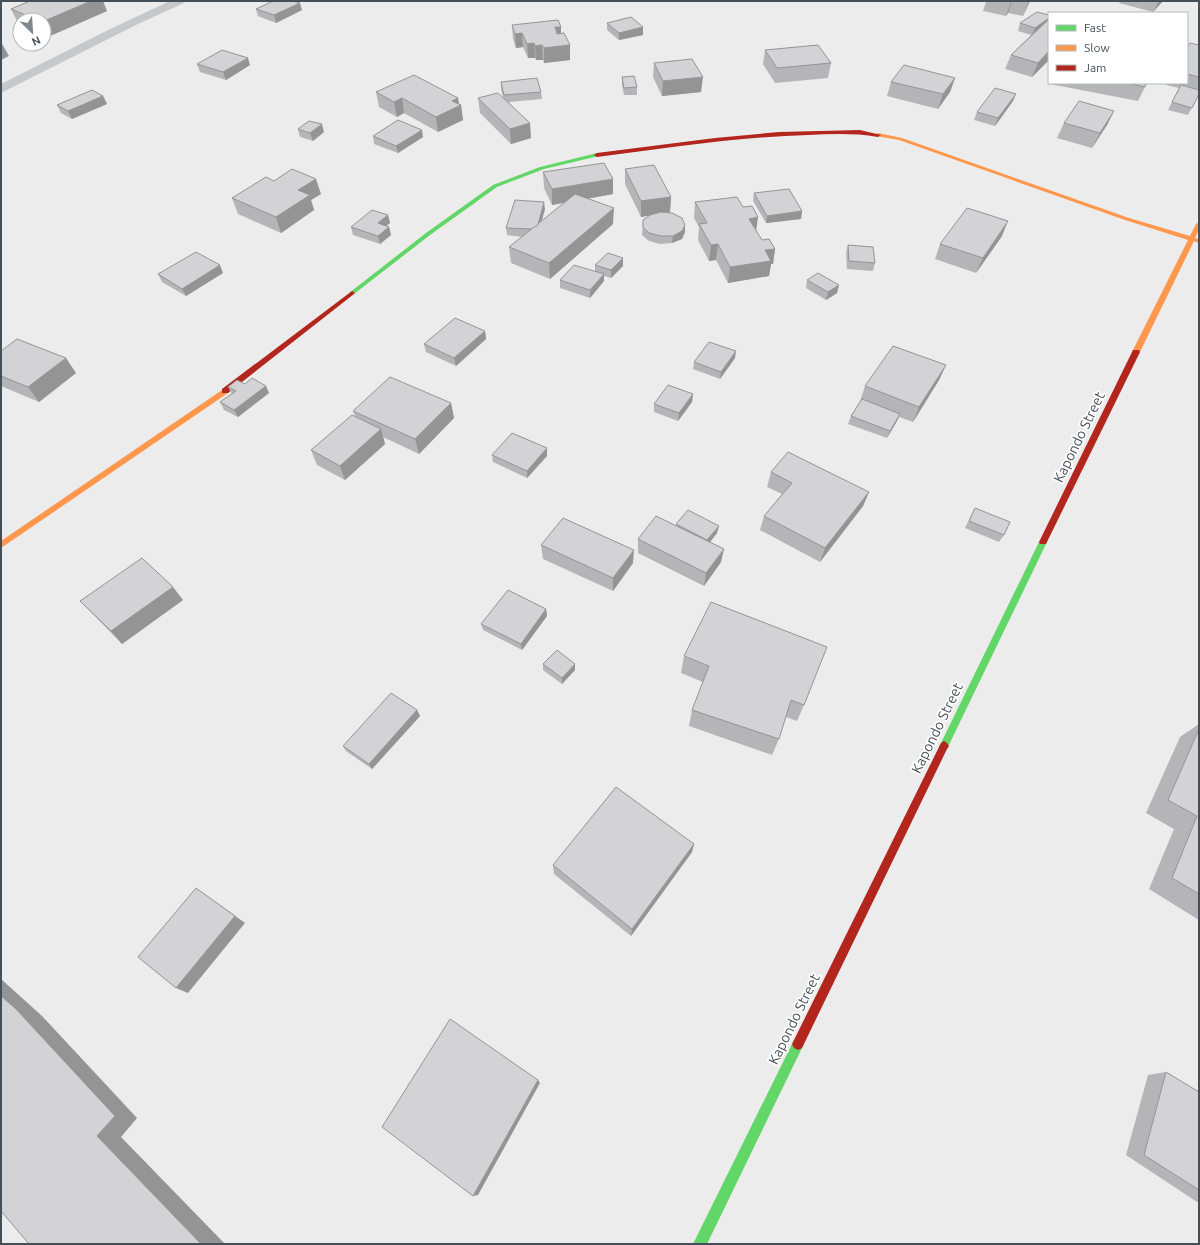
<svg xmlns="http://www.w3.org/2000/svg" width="1200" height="1245" font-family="Ubuntu,sans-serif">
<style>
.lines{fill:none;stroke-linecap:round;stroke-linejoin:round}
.street{fill:#c6c9cb;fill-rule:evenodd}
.fast{fill:#63d668;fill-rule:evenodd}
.slow{fill:#ff974d;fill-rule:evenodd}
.jam{fill:#b3261e;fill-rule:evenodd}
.wall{fill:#b5b5b7}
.shaded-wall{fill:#949495}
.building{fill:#d3d3d5;stroke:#949495}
.labels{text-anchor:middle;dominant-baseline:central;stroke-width:3.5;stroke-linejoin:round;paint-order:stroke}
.street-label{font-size:14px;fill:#444f58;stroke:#fff}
</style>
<rect width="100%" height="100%" fill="#edecec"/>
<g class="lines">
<path class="street" d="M170 1H186L184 3 138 24 1 93V84L108 30Z"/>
<g class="fast">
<path d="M597 153 600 155 599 156 544 169 497 187 430 235 354 294H350L349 293 426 233 493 185 540 167Z"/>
<path d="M1043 539 1047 542 947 749 944 751 941 749 939 746 941 743 1039 542Z"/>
<path d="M798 1038 802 1040 804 1044 802 1048 707 1244H693L794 1040Z"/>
</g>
<g class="slow">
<path d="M878 133 902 138 1129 218 1190 236 1196 224 1199 222V230L1195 238 1199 239V243L1194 241 1139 354H1133L1132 352 1188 240 1125 220 899 140 876 136V134Z"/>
<path d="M225 388 229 391 228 393 1 548V541Z"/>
</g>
<g class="jam">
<path d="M860 130 881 135 878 137C855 133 832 134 808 135 738 137 667 148 597 157L594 155 597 153 715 138 779 132Z"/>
<path d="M352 291 355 293 354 294 228 393H222V389Z"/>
<path d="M1133 350H1139L1140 352 1047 542 1046 544H1040L1039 542Z"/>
<path d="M944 741 947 743 949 746 947 749 802 1048 798 1050 794 1048 792 1044 794 1040 941 743Z"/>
</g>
</g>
<g class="wall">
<path d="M983 1H1030L1023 16 1008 13 1006 16 983 11 986 2Z"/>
<path d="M1120 1H1163L1153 12 1119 3Z"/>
<path d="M11 9 107 11 50 36 44 34V20H20V24L18 23Z"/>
<path d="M256 9 302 10 276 23 258 16Z"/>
<path d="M1049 15V60L1032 77 1005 69 1011 55 1031 35 1018 31 1020 23Z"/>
<path d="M607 23 643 27V35L619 40 607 30Z"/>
<path d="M512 25 561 33 570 45V60L544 63 543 60H536L535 58H528L523 47 516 48 513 39Z"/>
<path d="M1199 45V94L1188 115 1168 110 1179 88 1166 85 1167 83H1187V48Z"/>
<path d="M765 50 831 63 828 78 775 83 763 64Z"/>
<path d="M654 63 701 92 662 96 653 77Z"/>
<path d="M197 64 250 65 226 80 200 72Z"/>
<path d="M622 77 637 87V95H624L622 85Z"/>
<path d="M955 78 950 92 938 109 887 96 891 82Z"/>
<path d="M501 82 541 92 542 99 509 102 531 138 511 144 480 113 478 98 503 97 501 89Z"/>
<path d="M1051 83H1146L1145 87 1138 101 1050 84Z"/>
<path d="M376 92 458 98 459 104 461 105 463 120 438 132 404 113 397 117 379 107Z"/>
<path d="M103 96 107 104 72 119 61 113 57 105Z"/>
<path d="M1013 101 995 126 974 120 977 112Z"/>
<path d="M1114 111 1107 125 1092 148 1057 138 1064 123Z"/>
<path d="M298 129 324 132 313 141 300 137Z"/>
<path d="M373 136 423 137 398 153 374 144Z"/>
<path d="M625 169 671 197 670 212 668 213 685 232 682 239 672 243 660 244 649 241 642 235 643 220 649 215 641 217 625 184Z"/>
<path d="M543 172 613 194 587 199 613 224 550 279 511 263 509 247 523 237 507 235 506 228 545 209 541 222 565 202 552 205 544 188Z"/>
<path d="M274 181 321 194 311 200 314 210 281 233 238 214 232 198Z"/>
<path d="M754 193 802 211 801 219 766 223 753 201Z"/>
<path d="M695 202 756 231 762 240 775 249 773 264H771L769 276 728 283 716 260 709 261 698 240 699 227 694 218Z"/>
<path d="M388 215 390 223 386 226 389 227 391 235 380 244 353 235 351 227Z"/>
<path d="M1002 236 976 273 935 259 940 244Z"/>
<path d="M848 245 875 263 873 271 847 269 846 253Z"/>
<path d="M623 258V266L611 278 604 276V281L590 298 560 288V280L595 271V265Z"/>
<path d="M223 273 186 296 162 282 158 274Z"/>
<path d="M807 280 839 285 837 293 826 300 806 288Z"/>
<path d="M485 331 486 339 456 366 426 352 424 344Z"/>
<path d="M1 351 76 373 39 402 1 386Z"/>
<path d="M735 358 720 379 693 369 694 362Z"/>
<path d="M946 365 939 380 913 422 899 417 897 421 887 438 848 424 851 416 861 401H860L865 386Z"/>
<path d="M245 384 269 393 238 417 224 410 220 402 232 394 228 387Z"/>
<path d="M693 394 692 402 678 421 654 412V404Z"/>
<path d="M451 403 454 418 419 454 383 437 385 444 345 480 317 465 311 450 355 416 353 411Z"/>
<path d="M492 455 547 456 527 478 493 462Z"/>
<path d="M771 472 869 492 863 506 820 562 760 530 764 516 782 494 767 487Z"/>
<path d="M975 508 1004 535 999 542 965 528Z"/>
<path d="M676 524 717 533 710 542 721 562 704 586 638 553V539L676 526Z"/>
<path d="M541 545 633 563 613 591 543 559Z"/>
<path d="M183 600 122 644 80 601Z"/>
<path d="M546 609 547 616 522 650 483 630 481 624Z"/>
<path d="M684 656 804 705 797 721 786 717 779 739 772 755 689 726 692 710 703 682 681 673Z"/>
<path d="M543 664H575V670L562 684 543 670Z"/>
<path d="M417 710 420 716 372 769 346 751 343 746Z"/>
<path d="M1199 724V920L1149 889 1174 829 1146 813 1180 737Z"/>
<path d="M694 844 692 852 631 936 554 874 553 865Z"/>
<path d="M1166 1072 1199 1092V1202H1197L1126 1155 1148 1075Z"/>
</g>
<g class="shaded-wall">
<path d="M91 1H103L107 11 50 36 44 24V21Z"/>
<path d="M1012 1 1008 13 1006 16 1011 2Z"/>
<path d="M1029 1H1030L1023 16Z"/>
<path d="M1159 1H1163L1153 12Z"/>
<path d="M300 3 302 10 276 23 274 15Z"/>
<path d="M1049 18V24L1032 35 1035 28Z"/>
<path d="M555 27H561V41Z"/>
<path d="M643 27V35L619 40V33Z"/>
<path d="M522 33 523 47 516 48 515 34Z"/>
<path d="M1 42 9 56 1 60Z"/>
<path d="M534 43 535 58H528L527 44Z"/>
<path d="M542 45 543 60H536L535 46Z"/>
<path d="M570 45V60L544 63V48Z"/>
<path d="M1049 51V60L1032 77 1038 63Z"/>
<path d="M248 58 250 65 226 80 223 72Z"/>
<path d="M703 77 701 92 662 96 663 81Z"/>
<path d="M955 78 950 92 938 109 943 94Z"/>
<path d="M1016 94 1013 101 995 126 998 118Z"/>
<path d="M103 96 107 104 72 119 68 111Z"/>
<path d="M402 98 404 113 397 117 394 102Z"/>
<path d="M458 98 459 106 461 105 463 120 438 132 436 117 452 101Z"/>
<path d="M1114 111 1107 125 1092 148 1100 133Z"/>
<path d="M530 123 531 138 511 144 510 129Z"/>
<path d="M322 124 324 132 313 141 310 133Z"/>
<path d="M422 130 423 137 398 153 396 146Z"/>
<path d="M316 179 321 194 311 200 314 210 281 233 276 217 298 190Z"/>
<path d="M613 179V194L552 205V189Z"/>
<path d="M671 197 670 212 641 217V201Z"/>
<path d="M544 202 545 209 537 238 536 230Z"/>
<path d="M614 208 613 224 550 279 549 263Z"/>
<path d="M802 211 801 219 766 223 767 216Z"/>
<path d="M388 215 390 223 380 231 378 223Z"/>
<path d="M758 217 756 232 749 219Z"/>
<path d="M1008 221 1002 236 976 273 983 258Z"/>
<path d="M685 225V232L682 239 672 243 673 236Z"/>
<path d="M389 227 391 235 380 244 378 236Z"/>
<path d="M718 244 716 260 709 261 711 245Z"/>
<path d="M775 249 773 264H771L769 276 728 283 730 267 765 250Z"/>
<path d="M623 258V266L611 278V270Z"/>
<path d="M220 265 223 273 186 296 182 289Z"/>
<path d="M604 274V281L590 298V290Z"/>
<path d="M839 285 837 293 826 300 828 292Z"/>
<path d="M485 331 486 339 456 366 454 358Z"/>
<path d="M736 351 735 358 720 379 721 372Z"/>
<path d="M66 358 76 373 39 402 28 387Z"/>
<path d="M946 365 939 380 913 422 919 407Z"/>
<path d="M266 386 269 393 238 417 234 410Z"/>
<path d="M693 394 692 402 678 421 679 413Z"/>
<path d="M451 403 454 418 419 454 415 439Z"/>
<path d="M900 414 897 421 887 438 890 431Z"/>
<path d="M381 429 385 444 345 480 340 466Z"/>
<path d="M547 448V456L527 478V471Z"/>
<path d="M869 492 863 506 820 562 825 548Z"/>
<path d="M719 526 717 533 706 547 707 540Z"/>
<path d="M724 549 721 562 704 586 706 573Z"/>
<path d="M634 550 633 563 613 591V578Z"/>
<path d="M173 587 183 600 122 644 111 631Z"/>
<path d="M546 609 547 616 522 650 521 644Z"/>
<path d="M575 664V670L562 684V678Z"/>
<path d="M417 710 420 716 372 769 369 764Z"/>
<path d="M694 844 692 852 631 936 632 929Z"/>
<path d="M196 888 245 923 188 993 176 988Z"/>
<path d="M1 979 42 1016 137 1118 121 1137 225 1244H201L97 1136 1 996Z"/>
<path d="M538 1080 540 1083 478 1195 473 1196Z"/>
</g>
<g class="building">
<path d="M30 1H91L44 21V20H38L11 9Z"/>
<path d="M273 1H293L300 3 274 15 256 9Z"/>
<path d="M1037 12 1049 15V18L1035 28 1020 23Z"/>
<path d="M631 17 643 27 619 33 607 23Z"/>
<path d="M558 20 561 27H555L557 34 564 33 570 45 544 48 542 45 535 46 534 43 527 44 522 33 515 34 512 25Z"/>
<path d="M1048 20H1049V51L1038 63 1011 55Z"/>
<path d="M1190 43 1199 45V77L1187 74V48Z"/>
<path d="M818 45 831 63 777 68 765 50Z"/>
<path d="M222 50 248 58 223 72 197 64Z"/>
<path d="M692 59 703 77 663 81 654 63Z"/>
<path d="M904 65 955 78 943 94 891 82Z"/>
<path d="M414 75 458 98 452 101 461 105 436 117 402 98 394 102 376 92Z"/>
<path d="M634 76 637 87 624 88 622 77Z"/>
<path d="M537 78 541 92 504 95 501 82Z"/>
<path d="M1127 83H1146L1145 87Z"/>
<path d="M1181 85 1199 90V94L1192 108 1172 102Z"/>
<path d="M995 88 1016 94 998 118 977 112Z"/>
<path d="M92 90 103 96 68 111 57 105Z"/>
<path d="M498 93 530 123 510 129 478 98Z"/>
<path d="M1079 101 1114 111 1100 133 1064 123Z"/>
<path d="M398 120 422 130 396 146 373 136Z"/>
<path d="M309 121 322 124 310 133 298 129Z"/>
<path d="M604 163 613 179 552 189 543 172Z"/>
<path d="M654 165 671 197 641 201 625 169Z"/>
<path d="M292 169 316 179 298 190 310 195 276 217 232 198 266 177 274 181Z"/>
<path d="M789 189 802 211 767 216 754 193Z"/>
<path d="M575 194 614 208 549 263 509 247Z"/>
<path d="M737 197 743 207 752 206 758 217 749 219 762 240 769 239 775 249 765 250 771 261 730 267 718 244 711 245 699 224 707 223 695 202Z"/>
<path d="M515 200 544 202 538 225 531 229 506 228Z"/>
<path d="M967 208 1008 221 983 258 940 244Z"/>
<path d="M372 210 388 215 378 223 389 227 378 236 351 227Z"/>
<path d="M661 212 672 213 682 218 685 225 682 231 673 236H661L649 233 643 227V220L650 215Z"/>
<path d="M848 245 873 247 875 263 849 261Z"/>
<path d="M196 252 220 265 182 289 158 274Z"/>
<path d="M608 253 623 258 611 270 595 265Z"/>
<path d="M574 265 604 274 590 290 560 280Z"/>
<path d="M818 273 839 285 828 292 807 280Z"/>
<path d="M455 318 485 331 454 358 424 344Z"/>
<path d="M17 339 66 358 28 387 1 376V351Z"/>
<path d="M709 342 736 351 721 372 694 362Z"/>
<path d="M893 346 946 365 919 407 865 386Z"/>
<path d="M390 377 451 403 415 439 353 411Z"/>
<path d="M252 378 266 386 234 410 220 402 236 391 228 387 237 380 245 384Z"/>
<path d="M668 385 693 394 679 413 654 404Z"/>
<path d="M862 399 900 414 890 431 851 416Z"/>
<path d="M352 415 381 429 340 466 311 450Z"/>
<path d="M512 433 547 448 527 471 492 455Z"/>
<path d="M788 452 869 492 825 548 764 516 792 483 771 472Z"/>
<path d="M975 508 1010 522 1004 535 969 521Z"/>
<path d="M688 510 719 526 707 540 676 524Z"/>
<path d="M656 516 724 549 706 573 638 539Z"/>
<path d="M563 518 634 550 613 578 541 545Z"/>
<path d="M142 558 173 587 111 631 80 601Z"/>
<path d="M508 590 546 609 521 644 481 624Z"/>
<path d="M711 602 827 647 804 705 791 700 779 739 692 710 709 666 684 656Z"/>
<path d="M557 650 575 664 562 678 543 664Z"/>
<path d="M391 693 417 710 369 764 343 746Z"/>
<path d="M1199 729V894L1172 878 1197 816 1168 800Z"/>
<path d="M616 787 694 844 632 929 553 865Z"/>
<path d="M196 888 235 916 176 988 138 957Z"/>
<path d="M1 996 16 1009 115 1116 97 1136 201 1244H29L1 1211Z"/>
<path d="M450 1019 538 1080 473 1196 382 1127Z"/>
<path d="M1166 1072 1199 1092V1190L1144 1155Z"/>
</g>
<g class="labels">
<g class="street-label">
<text transform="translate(1079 437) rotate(-64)">Kapondo Street</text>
<text transform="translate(937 728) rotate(-64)">Kapondo Street</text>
<text transform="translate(794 1019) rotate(-64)">Kapondo Street</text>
</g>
</g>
<rect width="1200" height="1245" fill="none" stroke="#444f58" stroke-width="4"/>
<rect x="1048" y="12" width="140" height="72" fill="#ffffff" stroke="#b4b9bc"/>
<rect x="1056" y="25" width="20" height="6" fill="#63d668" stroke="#b4b9bc"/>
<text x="1084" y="32" font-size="12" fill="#444f58">Fast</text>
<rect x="1056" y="45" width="20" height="6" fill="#ff974d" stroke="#b4b9bc"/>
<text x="1084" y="52" font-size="12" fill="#444f58">Slow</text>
<rect x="1056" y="65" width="20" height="6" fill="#b3261e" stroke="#b4b9bc"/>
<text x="1084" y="72" font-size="12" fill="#444f58">Jam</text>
<g transform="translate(32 32) rotate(155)"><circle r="19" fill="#ffffff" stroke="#b4b9bc"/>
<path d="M0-3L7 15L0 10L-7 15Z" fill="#7f868c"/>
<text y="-6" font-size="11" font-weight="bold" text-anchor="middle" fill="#444f58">N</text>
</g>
</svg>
